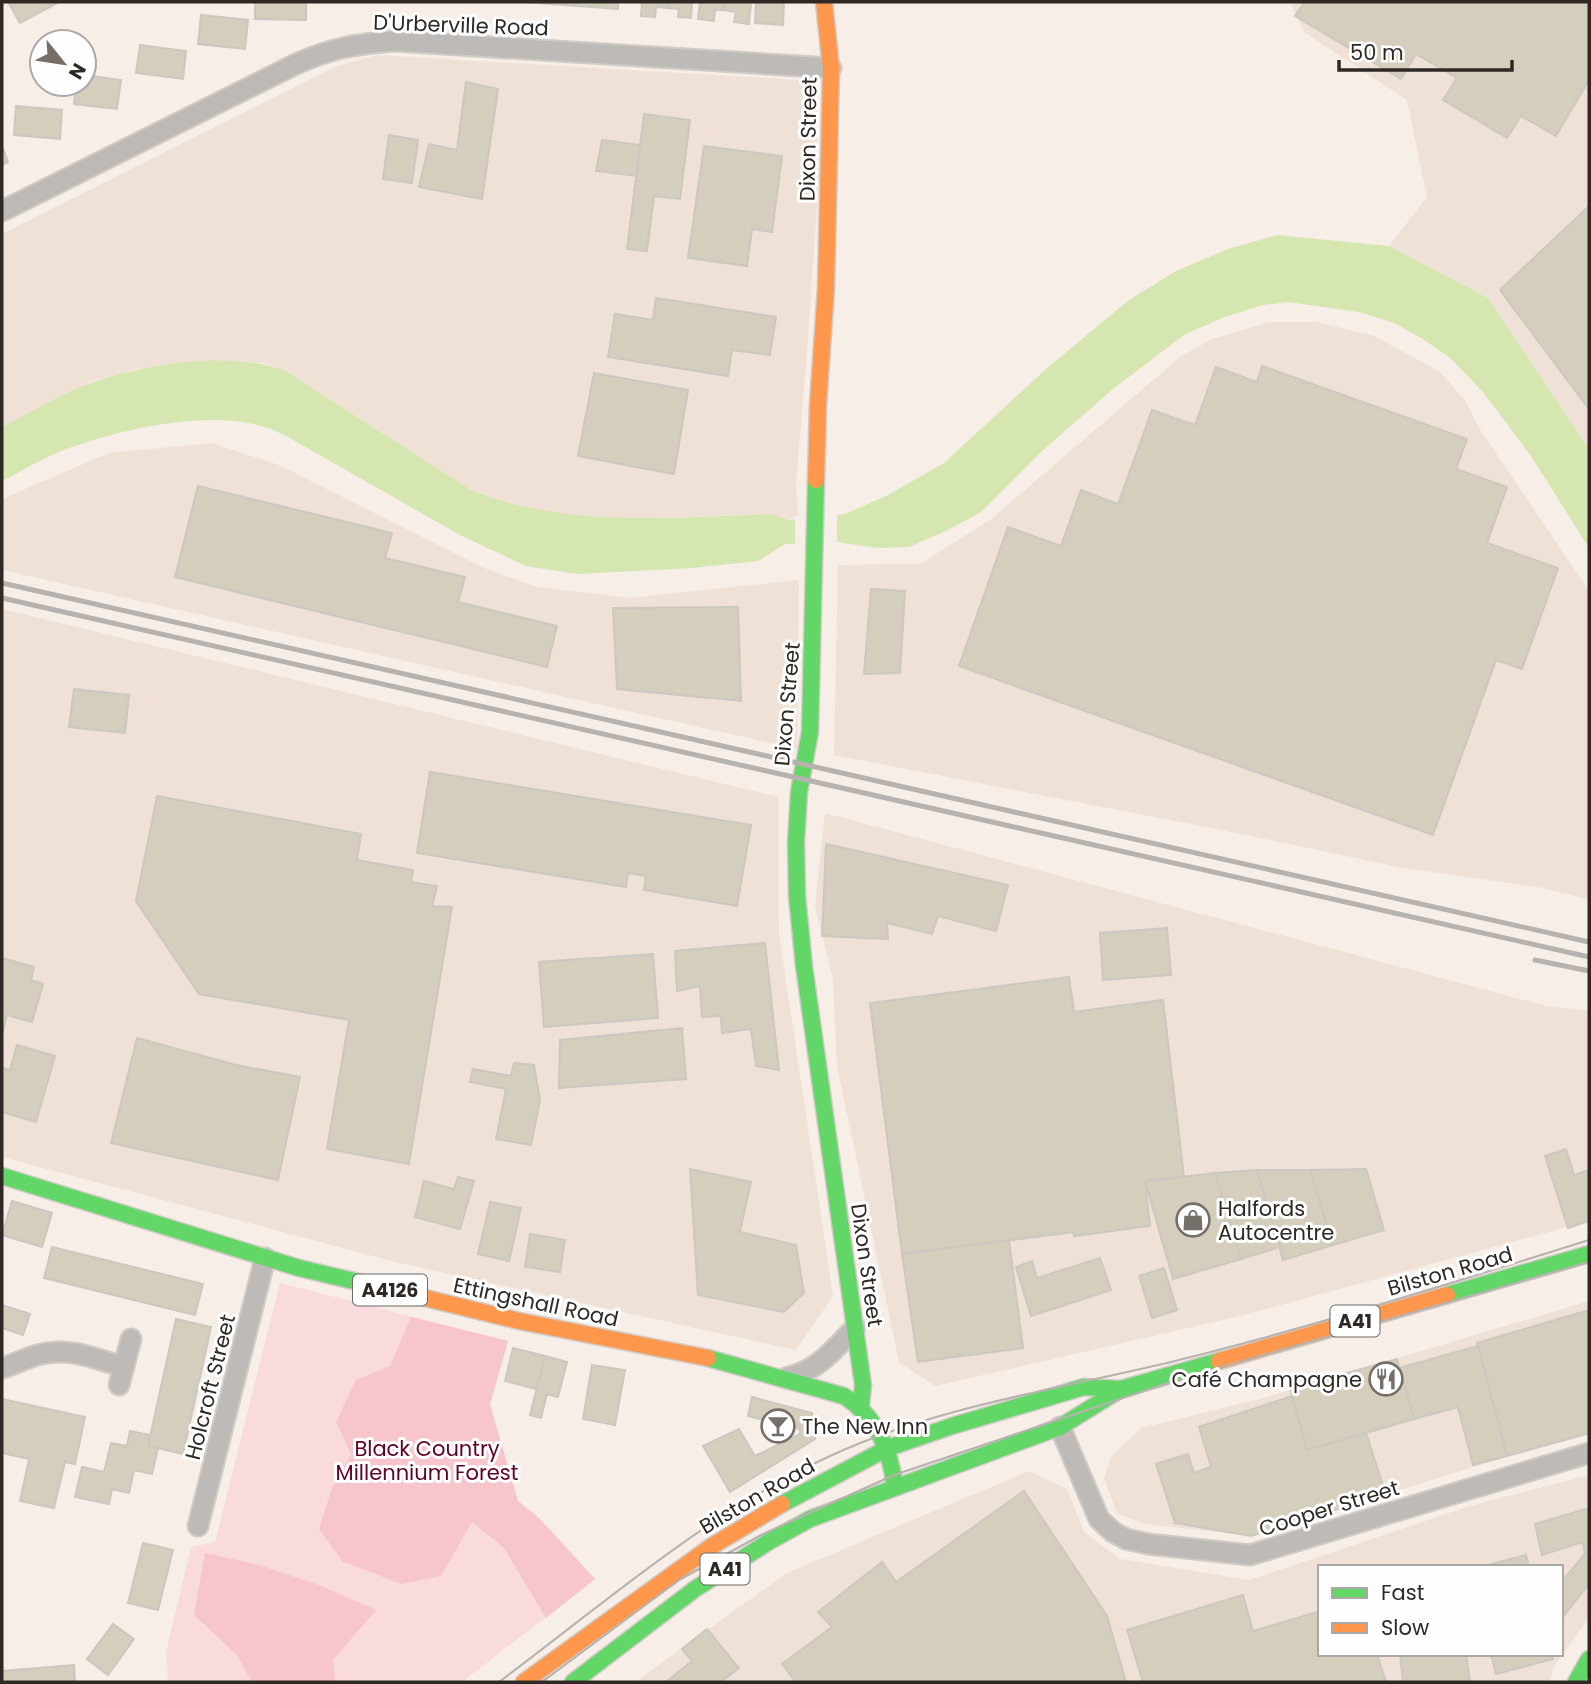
<svg xmlns="http://www.w3.org/2000/svg" width="1591" height="1684" font-family="Poppins,sans-serif">
<style>
.built{fill:#efe1d5;fill-rule:evenodd}
.green{fill:#f9dbdd}
.forest{fill:#f6c6cc}
.water{fill:#d6e6b1}
.pier{fill:#f6eee7}
.building{fill:#d6cebd;stroke:#cbc7c1;stroke-width:2}
.lines{fill:none;stroke-linecap:round;stroke-linejoin:round}
.street-casing{stroke:#d1cbc6;stroke-width:23}
.fast-casing{stroke:#d1cbc6;stroke-width:19}
.slow-casing{stroke:#d1cbc6;stroke-width:19}
.street{stroke:#bdbab8;stroke-width:19}
.fast{stroke:#63d668;stroke-width:16}
.slow{stroke:#ff974d;stroke-width:16}
.tram{stroke:#b6b2af;stroke-width:2}
.rail{stroke:#b6b2af;stroke-width:5}
.labels{text-anchor:middle;dominant-baseline:central;stroke-width:6;stroke-linejoin:round;paint-order:stroke}
.shield{fill:#fefefe;stroke:#6d6966;stroke-width:2}
.shield-label{font-size:19px;font-weight:bold;fill:#2f2925}
.street-label{font-size:21px;fill:#2f2925;stroke:#fefefe}
.poi-label{font-size:21px;fill:#2f2925;stroke:#fefefe;text-anchor:start}
.park-label{font-size:21px;fill:#5f0027;stroke:#fefefe}
</style>
<rect width="100%" height="100%" fill="#f6eee7"/>
<g class="built">
<path d="M1290 2H1589V449L1488 298 1389 246 1427 197 1407 100 1304 32Z"/>
<path d="M377 55 815 81 819 177 806 366 796 482 798 516 789 520 772 514 617 519 555 514 499 501 471 490 402 449 387 436 284 370 264 363 236 361 179 363 136 369 91 382 2 427V234L337 66Z"/>
<path d="M1270 322H1316L1374 336 1439 371 1465 400 1479 428 1589 591V900L1543 888 1399 867 1232 832 834 755 838 565 920 564 990 520 1180 357 1212 339Z"/>
<path d="M212 443 279 465 484 568 537 587 630 598 799 580 797 749 2 570V499L109 453Z"/>
<path d="M2 609 778 797 779 934 833 1296 796 1350 395 1262 2 1157Z"/>
<path d="M825 813 1546 1006 1589 1011V1221L1244 1315 935 1386 899 1362 837 1066 833 980 815 906Z"/>
<path d="M1589 1301V1435L1509 1456 1252 1536 1145 1524 1117 1513 1104 1478 1111 1457 1141 1428 1264 1398Z"/>
<path d="M1029 1471 1067 1489 1084 1532 1120 1559 1249 1580 1470 1506 1589 1475V1617L1553 1668 1550 1682H635L787 1573ZM1320 1567H1561V1654H1320Z"/>
</g>
<path class="green" d="M280 1283 508 1341 466 1490 539 1518 595 1579 462 1682H168L166 1652 191 1547 215 1542Z"/>
<g class="forest">
<path d="M411 1317 508 1341 490 1404 518 1501 539 1518 595 1579 546 1618 504 1548 472 1522 441 1576 401 1584 342 1561 319 1529 332 1488 351 1454 336 1422 356 1380 390 1366Z"/>
<path d="M205 1553 259 1565 319 1585 376 1610 333 1660 335 1682H252L237 1655 194 1615Z"/>
</g>
<path class="water" d="M1277 235 1389 246 1488 298 1589 449V548L1531 456 1483 392 1450 358 1423 339 1394 323 1359 312 1287 302 1263 305 1222 318 1184 335 1113 389 1042 451 981 512 948 530 909 547 877 548 838 542 785 544 758 561 692 568 577 574 526 566 460 535 288 437C280 433 272 429 264 427 209 409 122 429 69 448 46 456 24 470 2 481V427C32 412 62 392 94 382 147 363 230 351 284 370L471 490C567 529 671 517 772 514L789 520 845 514 888 495 944 463 1046 369 1129 300 1176 271 1228 249Z"/>
<path class="pier" d="M837 511V546L795 547V516Z"/>
<g class="building">
<path d="M8 2H59L20 23Z"/>
<path d="M255 2H306V20L255 19Z"/>
<path d="M524 2H618V9Z"/>
<path d="M642 2H668L667 8 656 7 655 17 641 16Z"/>
<path d="M668 2H692L691 18 678 17 679 9 667 8Z"/>
<path d="M700 2H724L723 10H715L714 21 698 19Z"/>
<path d="M724 2H751L749 24 734 22 736 12 723 10Z"/>
<path d="M756 2H784L783 25 755 23Z"/>
<path d="M1305 2H1589V80L1556 136 1521 116 1507 138 1443 100 1457 78 1416 54 1401 79 1295 16Z"/>
<path d="M201 15 248 20 245 49 198 44Z"/>
<path d="M140 45 186 51 183 79 136 73Z"/>
<path d="M84 75 121 80 117 109 74 104 76 84H84Z"/>
<path d="M466 82 498 89 482 199 419 187 429 144 457 150Z"/>
<path d="M16 106 62 110 60 139 14 135Z"/>
<path d="M644 114 690 120 680 199 654 196 647 251 627 249Z"/>
<path d="M389 135 418 140 412 183 383 179Z"/>
<path d="M602 140 640 145 637 176 596 171Z"/>
<path d="M2 146 8 162 2 165Z"/>
<path d="M704 146 782 156 772 232 752 229 747 266 688 258Z"/>
<path d="M1589 206V409L1500 290Z"/>
<path d="M656 298 776 317 770 355 732 350 728 376 608 357 615 314 653 320Z"/>
<path d="M1262 366 1467 439 1456 469 1507 487 1487 543 1558 568 1522 669 1496 660 1433 835 959 666 1008 527 1061 546 1081 490 1118 504 1152 410 1195 425 1216 367 1257 382Z"/>
<path d="M594 373 688 390 674 474 578 456Z"/>
<path d="M198 486 392 533 385 558 465 577 458 602 557 626 547 667 175 577Z"/>
<path d="M871 589 905 591 900 673 864 674Z"/>
<path d="M738 607 741 701 617 689 613 608Z"/>
<path d="M74 689 129 695 125 733 69 727Z"/>
<path d="M430 772 751 825 737 906 644 890 646 876 628 873 626 887 417 853Z"/>
<path d="M157 796 361 834 357 860 413 870 411 882 437 886 432 906 452 907 409 1164 327 1149 349 1020 199 994 136 901Z"/>
<path d="M826 844 1008 885 996 931 938 916 932 934 887 923 888 939 822 936Z"/>
<path d="M1167 928 1171 975 1103 980 1100 933Z"/>
<path d="M765 943 779 1070 756 1066 751 1029 722 1033 721 1016 702 1017 700 986 677 991 675 951Z"/>
<path d="M653 954 658 1018 544 1027 539 962Z"/>
<path d="M2 958 34 967 31 980 43 984 32 1022 7 1015 2 1034Z"/>
<path d="M1069 977 1074 1012 1163 1000 1184 1177 1145 1181 1150 1226 1074 1236V1232L902 1254 870 1003Z"/>
<path d="M682 1028 686 1079 559 1088 560 1040Z"/>
<path d="M137 1038 236 1065 300 1077 278 1180 111 1143Z"/>
<path d="M17 1045 55 1056 36 1122 2 1112V1068L10 1070Z"/>
<path d="M514 1063 534 1065 540 1100 531 1145 496 1139 506 1089 470 1082 473 1069 511 1076Z"/>
<path d="M1566 1149 1574 1175 1589 1170V1221L1568 1228 1545 1156Z"/>
<path d="M690 1169 751 1182 740 1232 796 1245 804 1293 784 1312 698 1295Z"/>
<path d="M1366 1169 1384 1230 1333 1245 1310 1170Z"/>
<path d="M1257 1170H1310L1333 1245 1283 1260Z"/>
<path d="M1257 1170 1280 1247 1241 1259 1215 1173Z"/>
<path d="M1215 1173 1241 1259 1173 1279 1145 1181Z"/>
<path d="M458 1177 474 1181 460 1229 415 1217 424 1181 454 1189Z"/>
<path d="M12 1201 52 1213 42 1247 2 1235Z"/>
<path d="M490 1202 521 1208 509 1261 478 1254Z"/>
<path d="M530 1234 565 1240 560 1272 525 1267Z"/>
<path d="M1009 1240 1023 1348 918 1362 902 1254Z"/>
<path d="M52 1247 203 1284 195 1315 44 1278Z"/>
<path d="M1100 1258 1111 1290 1031 1316 1016 1267 1032 1261 1037 1278Z"/>
<path d="M1164 1268 1177 1310 1152 1318 1139 1276Z"/>
<path d="M2 1305 30 1314 23 1335 2 1328Z"/>
<path d="M1589 1310V1433L1507 1456 1477 1343Z"/>
<path d="M176 1319 211 1327 183 1454 148 1446Z"/>
<path d="M1478 1346 1507 1456 1473 1465 1458 1407 1414 1419 1399 1368Z"/>
<path d="M513 1348 545 1356 536 1389 505 1381Z"/>
<path d="M545 1356 567 1362 558 1397 547 1394 541 1418 530 1415Z"/>
<path d="M1397 1359 1414 1419 1307 1450 1290 1389Z"/>
<path d="M592 1365 625 1370 615 1425 583 1419Z"/>
<path d="M1292 1396 1307 1450 1366 1433 1386 1494 1251 1536 1175 1523 1156 1464 1188 1454 1194 1473 1211 1467 1199 1427Z"/>
<path d="M752 1397 812 1413 815 1439 730 1492 703 1446 739 1429 755 1456 800 1434V1429L748 1416Z"/>
<path d="M2 1399 85 1417 75 1464 65 1462 54 1508 20 1501 29 1459 2 1453Z"/>
<path d="M130 1431 150 1435 148 1446 158 1448 152 1474 134 1470 129 1493 112 1489 109 1504 75 1497 82 1467 104 1472 111 1443 127 1446Z"/>
<path d="M1024 1491 1107 1616 1126 1682H796L782 1664 832 1627 818 1612 882 1562 896 1582Z"/>
<path d="M1589 1508V1584L1561 1619V1582L1585 1554 1583 1542 1542 1555 1535 1524Z"/>
<path d="M143 1543 173 1550 158 1610 128 1603Z"/>
<path d="M1526 1555 1529 1567H1480Z"/>
<path d="M1243 1595 1253 1631 1320 1611V1654H1377L1386 1682H1143L1127 1630Z"/>
<path d="M113 1624 134 1639 108 1675 87 1659Z"/>
<path d="M707 1629 739 1668 721 1682H666L692 1661 682 1649Z"/>
<path d="M1400 1654H1466L1470 1682H1403Z"/>
<path d="M1491 1654H1552L1553 1659 1496 1674Z"/>
<path d="M74 1665 75 1682H2V1671Z"/>
</g>
<g class="lines">
<defs>
<g id="street">
<path d="M2 211 296 64C332 48 355 44 395 41L831 68"/>
<path d="M2 1368C14 1365 25 1358 38 1355 67 1346 96 1359 124 1367"/>
<path d="M786 1378C819 1370 832 1351 855 1328"/>
<path d="M119 1385 131 1339"/>
<path d="M1060 1427 1099 1519 1113 1532 1126 1539 1148 1544 1250 1555 1589 1453"/>
<path d="M198 1526 265 1258"/>
</g>
<g id="fast">
<path d="M816 480 810 732 799 792 796 842 797 896 804 966 863 1385 861 1405"/>
<path d="M2 1176 299 1268 417 1296"/>
<path d="M1447 1295 1589 1254"/>
<path d="M708 1358 844 1396C877 1417 890 1449 895 1487"/>
<path d="M782 1504 888 1448 952 1426 1084 1387 1121 1389"/>
<path d="M573 1682 695 1589 770 1541 810 1519 1060 1427 1121 1389 1219 1361"/>
<path d="M1576 1682 1589 1659"/>
</g>
<g id="slow">
<path d="M816 480 818 405 826 288 831 68 824 2"/>
<path d="M417 1296 519 1321 708 1358"/>
<path d="M1219 1361 1447 1295"/>
<path d="M524 1682 712 1546 782 1504"/>
</g>
</defs>
<use href="#street" class="street-casing"/>
<use href="#fast" class="fast-casing"/>
<use href="#slow" class="slow-casing"/>
<use href="#street" class="street"/>
<use href="#fast" class="fast"/>
<use href="#slow" class="slow"/>
<g class="tram">
<path d="M499 1682C606 1602 707 1513 830 1456 938 1406 1060 1389 1175 1361 1315 1326 1452 1283 1589 1240"/>
<path d="M542 1682 679 1580 763 1534 894 1475 1183 1378 1589 1262"/>
</g>
<g class="rail">
<path d="M2 583 1589 942"/>
<path d="M2 598 1589 957"/>
<path d="M1535 960 1589 971"/>
</g>
</g>
<defs>
<symbol id="shop-ring" viewBox="-11 -11 22 22"><circle r="9.5" fill="#fefefe" stroke="#756e69" stroke-width="1.5"/><path d="M-5-2.5h2.3a2.7 3.5 0 0 1 5.4 0H5L5.5 6h-11ZM-1.5-2.5h3a1.5 2.3 0 0 0-3 0Z" fill="#756e69"/></symbol>
<symbol id="restaurant-ring" viewBox="-11 -11 22 22"><circle r="9.5" fill="#fefefe" stroke="#756e69" stroke-width="1.5"/><path d="M-5-6h1v4h1v-4h1v4h1v-4h1v5L-1.5 .5V6h-2V.5L-5-1ZM5-6V6H3V1.5H1.5Q1.5-4 5-6Z" fill="#756e69"/></symbol>
<symbol id="bar-ring" viewBox="-11 -11 22 22"><circle r="9.5" fill="#fefefe" stroke="#756e69" stroke-width="1.5"/><path d="M-6-5H6L.8 .8V4.5H3.5V6h-7V4.5H-.8V.8Z" fill="#756e69"/></symbol>
</defs>
<g fill-rule="evenodd">
<use href="#shop-ring" x="1174" y="1201" width="38" height="38"/>
<use href="#restaurant-ring" x="1367" y="1360" width="38" height="38"/>
<use href="#bar-ring" x="759" y="1407" width="38" height="38"/>
</g>
<g class="labels">
<g class="shield">
<rect x="353" y="1274.5" width="74" height="31" rx="5"/>
<rect x="1330.5" y="1305.5" width="49" height="31" rx="5"/>
<rect x="700.5" y="1553.5" width="49" height="31" rx="5"/>
</g>
<g class="shield-label">
<text x="390" y="1290">A4126</text>
<text x="1355" y="1321">A41</text>
<text x="725" y="1569">A41</text>
</g>
<g class="street-label">
<text transform="translate(461 25) rotate(2)">D'Urberville Road</text>
<text transform="translate(808 139) rotate(-89)">Dixon Street</text>
<text transform="translate(787 704) rotate(-85)">Dixon Street</text>
<text transform="translate(867 1265) rotate(82)">Dixon Street</text>
<text transform="translate(1450 1271) rotate(-16)">Bilston Road</text>
<text transform="translate(536 1302) rotate(12)">Ettingshall Road</text>
<text transform="translate(210 1387) rotate(-76)">Holcroft Street</text>
<text transform="translate(757 1496) rotate(-30)">Bilston Road</text>
<text transform="translate(1329 1508) rotate(-17)">Cooper Street</text>
</g>
<g class="poi-label">
<text x="1218" y="1208">Halfords<tspan x="1218" dy="24">Autocentre</tspan></text>
<text x="1362" y="1379" text-anchor="end">Café Champagne</text>
<text x="802" y="1426">The New Inn</text>
</g>
<g class="park-label">
<text x="427" y="1448">Black Country<tspan x="427" dy="24">Millennium Forest</tspan></text>
</g>
</g>
<rect width="1591" height="1684" fill="none" stroke="#2f2925" stroke-width="7"/>
<rect x="1318" y="1565" width="245" height="91" fill="#fefefe" stroke="#aba9a7" stroke-width="2"/>
<rect x="1332" y="1588" width="35" height="10" fill="#63d668" stroke="#aba9a7" stroke-width="2"/>
<text x="1381" y="1600" font-size="21" fill="#2f2925">Fast</text>
<rect x="1332" y="1623" width="35" height="10" fill="#ff974d" stroke="#aba9a7" stroke-width="2"/>
<text x="1381" y="1635" font-size="21" fill="#2f2925">Slow</text>
<g transform="translate(63 63) rotate(120)"><circle r="33" fill="#fefefe" stroke="#aba9a7" stroke-width="2"/>
<path d="M0-5L12 26L0 18L-12 26Z" fill="#756e69"/>
<text y="-10" font-size="19" font-weight="bold" text-anchor="middle" fill="#2f2925">N</text>
</g>
<path d="M1339 60v10h173v-10" fill="none" stroke="#2f2925" stroke-width="3.5"/>
<text x="1350" y="60" font-size="21" fill="#2f2925" stroke="#fefefe" stroke-width="5" paint-order="stroke">50 m</text>
</svg>
